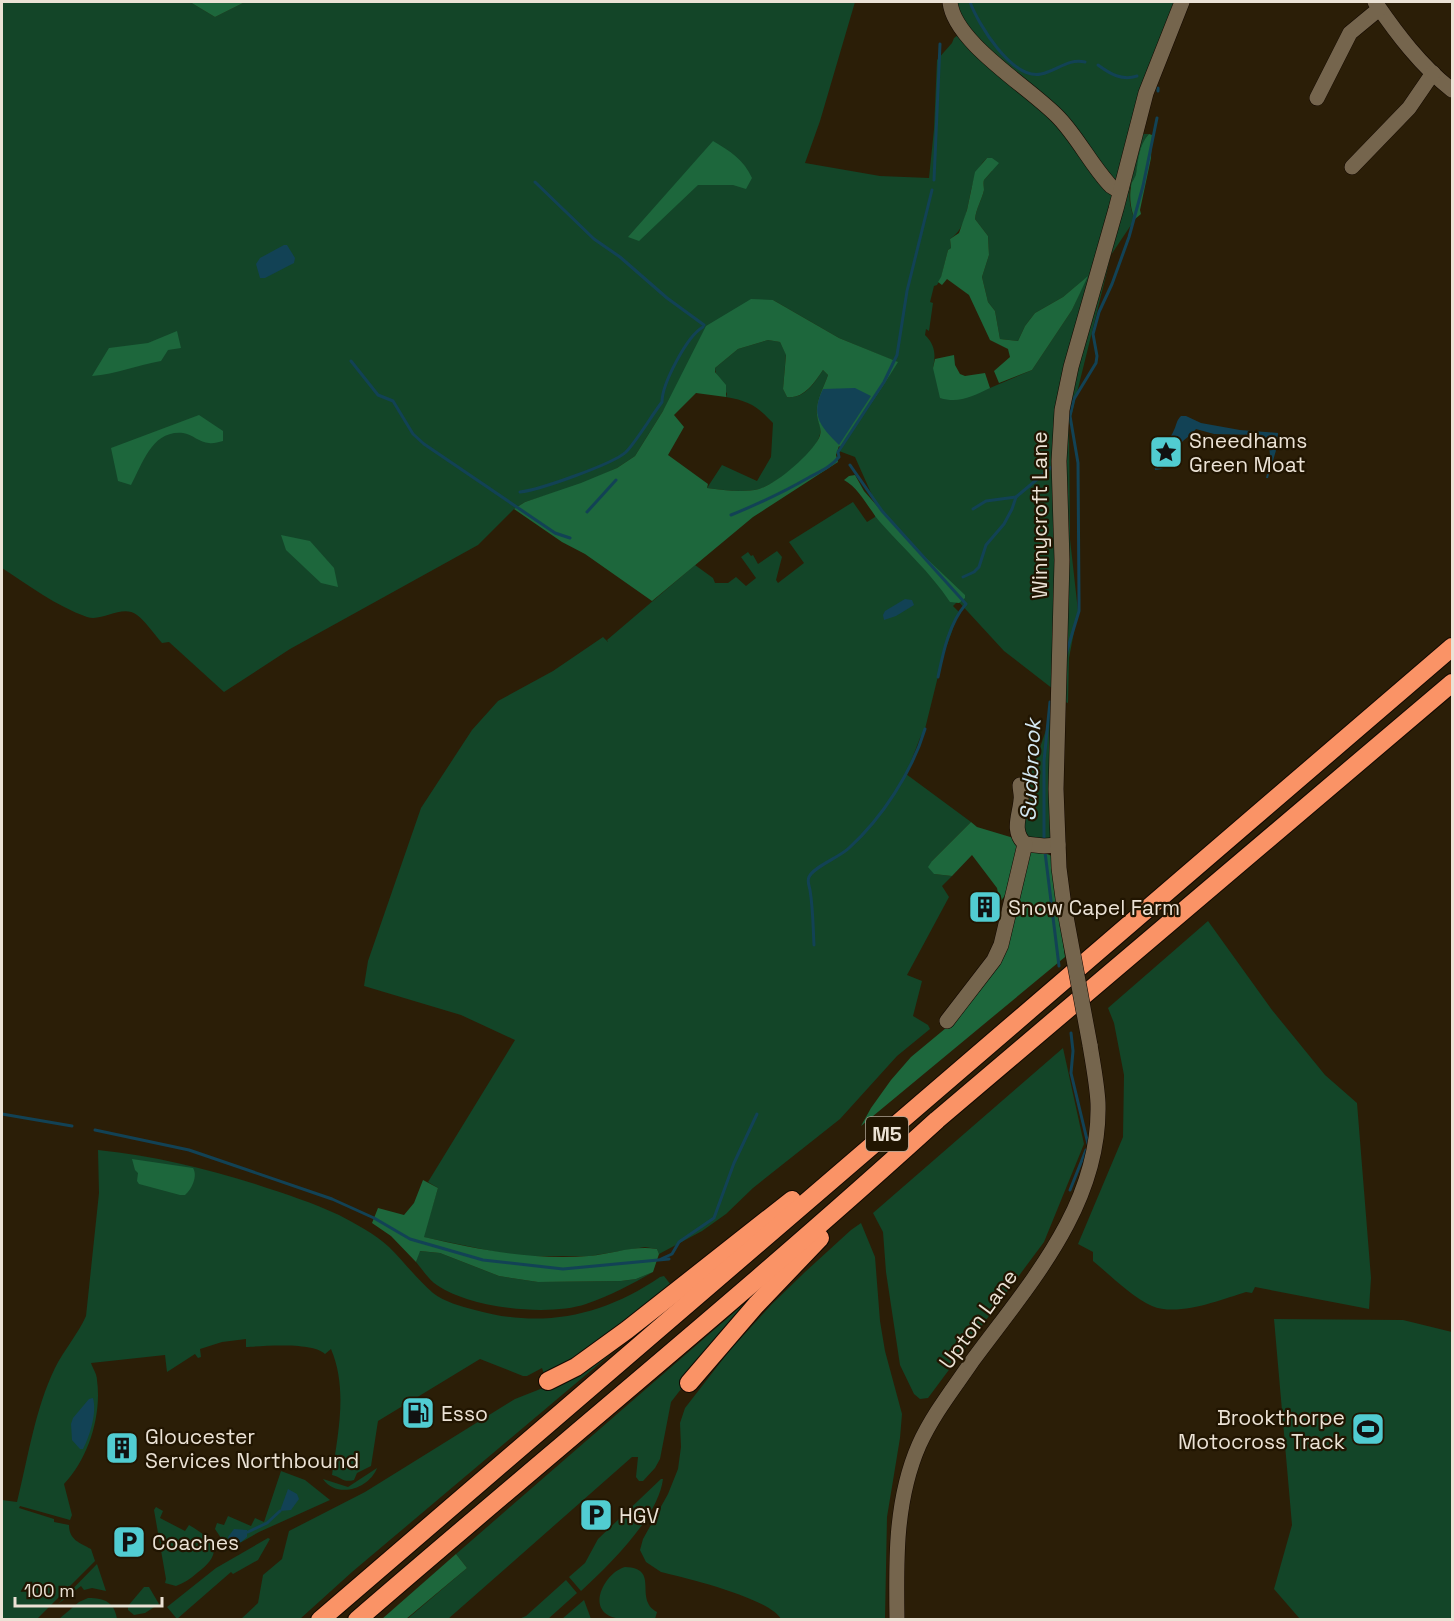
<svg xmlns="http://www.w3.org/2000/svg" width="1454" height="1621" font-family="'Space Grotesk',sans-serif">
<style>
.green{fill:#134528;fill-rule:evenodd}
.forest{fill:#1d673c;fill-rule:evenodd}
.water{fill:#124255}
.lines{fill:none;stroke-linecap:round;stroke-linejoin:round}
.stream{stroke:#124255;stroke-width:3}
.minor-casing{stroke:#130800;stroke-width:16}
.highway-casing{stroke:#130800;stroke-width:20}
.minor{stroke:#75654d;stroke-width:15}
.highway{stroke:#fa9366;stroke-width:18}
.minor-bridge-casing{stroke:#130800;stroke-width:16;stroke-linecap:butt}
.minor-bridge{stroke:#75654d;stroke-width:15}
.labels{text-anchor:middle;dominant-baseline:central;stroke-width:4.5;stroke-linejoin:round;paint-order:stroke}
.shield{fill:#211501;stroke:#aea495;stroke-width:1.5}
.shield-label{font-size:20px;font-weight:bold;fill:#ebe2d5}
.poi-label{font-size:21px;fill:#ebe2d5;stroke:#211501;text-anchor:start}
.street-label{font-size:21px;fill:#ebe2d5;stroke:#211501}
.water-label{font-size:22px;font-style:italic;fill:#d3e8f2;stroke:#211501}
</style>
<rect width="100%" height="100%" fill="#2b1e07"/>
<g class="green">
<path d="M2 2H190L215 17 245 2H855L820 121 805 163 880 176 929 178 934 129 937 60 952 43 954 38 958 35 1036 101 1109 190 1112 197 1066 378 1052 836 1048 839 1022 837 1027 786 1046 730 1053 689 1004 651 958 601 953 606 959 612 943 656 925 729 920 738 906 774 971 822 932 861 934 874 952 876 942 886 949 897 907 975 922 981 913 1016 928 1025 930 1029 897 1056 840 1119 753 1188 726 1214 702 1231 659 1254 657 1249 645 1247 590 1256H516L423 1237 438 1188 428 1182 515 1040 461 1015 364 986 368 961 421 808 472 730 498 701 553 671 603 637 608 642 607 640 695 565 713 578 715 583H728L736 577 746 586 756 578 741 557 748 552 751 556 753 555 758 564 777 551 782 557 776 580 778 583 804 563 789 542 853 502 867 522 875 517V514L878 519 880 513 855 457 839 451 883 386 897 362 839 338 773 300 663 411 635 456 617 468 582 484 525 502 514 509 478 545 290 649 224 692 169 642 162 643C154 634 146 622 137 615 122 604 103 622 87 617 56 606 28 585 2 568ZM987 158 992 171 984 180C983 183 984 187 984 190 982 199 976 209 975 219L988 236 989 255 982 277 988 302 995 311 1000 339 1018 341 1025 326 1035 313 1063 297 1086 278 1072 310 1032 370 990 388 933 368C936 354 935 345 925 335L926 329 929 331 933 303 930 302 934 286 937 285 941 278 948 250 951 248 950 239C975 224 963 180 987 158Z"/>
<path d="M952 2H1175L1117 179 1114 180 978 44Z"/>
<path d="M1138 134H1149C1139 144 1139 161 1136 174 1135 180 1135 176 1132 182 1127 192 1130 210 1135 219L1111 255 1069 425 1070 539 1078 611 1069 658 1068 703 1062 701 1063 450 1068 407Z"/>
<path d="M768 340 780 342 786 354 783 389 787 397C805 399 814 383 823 370L828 375C824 387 815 402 817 415 818 422 822 426 820 434 817 452 777 484 759 489 743 493 723 490 707 488L722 465 757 481 771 457 773 423C757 406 749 401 726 397L727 394C724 386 715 376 715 368L738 349Z"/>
<path d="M1208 921 1272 1010 1325 1075 1357 1103 1371 1278 1369 1309 1255 1287 1252 1293 1246 1292C1220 1300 1178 1317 1152 1306 1132 1297 1110 1275 1093 1261V1252L1078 1244 1123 1137 1124 1075 1114 1023 1108 1008Z"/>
<path d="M1063 1048 1084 1144 1044 1242 928 1398 920 1399 914 1394 900 1365 886 1272 883 1232 873 1213Z"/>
<path d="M98 1150C155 1156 204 1168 258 1185 286 1194 313 1203 339 1215 356 1224 375 1234 389 1247 404 1262 417 1279 433 1293 445 1302 460 1306 475 1310 542 1329 603 1316 660 1277L664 1276 671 1285 651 1301 575 1356V1358L544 1374 542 1368 527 1376H523L480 1359 378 1421 371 1466 357 1473 354 1480C343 1483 341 1477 332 1475 338 1433 348 1389 331 1349L325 1354C313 1342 264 1346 246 1347V1339L222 1342 200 1349 201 1357 198 1358 195 1354 167 1372 165 1355 91 1363C93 1369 97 1374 97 1380 102 1416 88 1459 64 1484L72 1515 70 1520 20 1506 19 1508 54 1519V1522L69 1525C69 1540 80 1543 91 1549L95 1561 37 1619 2 1620V1500L17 1502C28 1458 35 1409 55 1368 64 1350 78 1334 86 1316L99 1193Z"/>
<path d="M861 1223 875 1257 880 1321 885 1351 902 1414 900 1438 887 1517 885 1619H781C769 1598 686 1578 661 1572L646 1562 640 1550 643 1539 668 1494 678 1469 681 1447 680 1423 685 1408 730 1350 772 1304 805 1272 851 1230Z"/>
<path d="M419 1251 440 1253 499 1276 538 1282 621 1281 636 1279 653 1272C632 1284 610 1296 586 1304 548 1317 466 1308 434 1283 427 1277 422 1269 416 1262Z"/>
<path d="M753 1296 671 1402 660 1459 655 1468 643 1481H639L636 1477 638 1457H632L448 1619 406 1620 467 1568 456 1554Z"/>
<path d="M1274 1319 1403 1320 1452 1332V1619H1300L1274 1589 1292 1525Z"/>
<path d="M632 1336 352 1572 300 1619 240 1620 258 1603 263 1575 282 1559 289 1531 365 1492 515 1399 548 1386Z"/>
<path d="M377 1468C369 1489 337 1499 323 1479L348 1487Z"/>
<path d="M281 1471 305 1480 330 1500 259 1532 224 1552 223 1541 215 1529 217 1523 224 1525 228 1516 251 1526 255 1518 264 1522Z"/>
<path d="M661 1479H663C658 1518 609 1565 581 1591L569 1577 585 1563 598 1539Z"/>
<path d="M156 1507 163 1511 160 1518 185 1531 189 1525C215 1540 225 1552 197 1573 190 1579 184 1583 176 1586L165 1583 166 1579 154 1510Z"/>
<path d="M268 1538 270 1539 258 1560 233 1574 231 1572 177 1619 167 1607 216 1568Z"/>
<path d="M97 1564 106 1591 92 1588 84 1590 81 1586 58 1604Z"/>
<path d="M625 1567C661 1568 633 1599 657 1612L655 1619C642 1620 625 1621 612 1617 586 1607 606 1572 625 1567Z"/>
<path d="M566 1580 577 1593 548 1619H519L526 1616Z"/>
<path d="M144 1587H149L159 1604 145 1613 134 1615 128 1610V1606Z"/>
<path d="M88 1598C105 1598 114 1602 117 1619H59L79 1602Z"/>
<path d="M584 1600 591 1619H562Z"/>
</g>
<g class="forest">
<path d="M190 2H245L215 17Z"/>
<path d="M1149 134 1152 135 1151 158 1140 210 1141 214 1135 219C1131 211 1129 197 1131 187 1131 181 1135 179 1136 174 1138 161 1139 144 1149 134Z"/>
<path d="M713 141C730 151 744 160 752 178L746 189 733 185H698L639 241 628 237Z"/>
<path d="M987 158H992L999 163 984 180C983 183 984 187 984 190 982 199 976 209 975 219L988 236 989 255 982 277 988 302 995 311 1000 339 1018 341 1025 326 1035 313 1063 297 1088 276 1072 310 1032 370 999 383 994 371 1010 357 1008 349 990 340 969 295 947 279 942 285 938 282 941 277 948 250 951 248 950 239 959 233 967 210 975 172Z"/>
<path d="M751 299 773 300 839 338 898 362 883 386 841 448 839 446 836 455 838 462 753 517 652 601 585 554 562 542 514 509 525 502 581 483 617 468 635 456 663 411 706 326ZM768 340 780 342 786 355 783 389 787 397C804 399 814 383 823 370L828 375C824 387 815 402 817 415 818 424 823 429 819 438 810 455 778 483 759 489 743 493 723 490 707 488L708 484 668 455 684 427 674 415 696 393 726 397V385L715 372V368L738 349Z"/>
<path d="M177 331 181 348 168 350 161 361C138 365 116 374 92 376L109 348 148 343Z"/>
<path d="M954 355 955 365 960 374 965 376 985 373 990 388C973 396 959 404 940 398L933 368 935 359Z"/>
<path d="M199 415 223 431V441C218 442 213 444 209 443 200 443 192 434 183 433 152 430 143 463 131 485L118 481 111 448Z"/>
<path d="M855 475 864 491 906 539 965 595V598L959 603 950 602C930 572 904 549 880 522 868 508 860 489 844 480L849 476Z"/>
<path d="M281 535 310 541 334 568 338 587 321 583 286 550Z"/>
<path d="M971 822 977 827 1017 839C1019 862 1015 884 1000 902L997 888 972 855 952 876 934 874 928 867 932 861Z"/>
<path d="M1037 850 1052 856 1065 957 861 1126 871 1108 891 1080 911 1057 952 1023 987 975 1029 851Z"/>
<path d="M132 1159 193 1168C198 1176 192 1189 185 1195H180L139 1184 137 1181 138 1173 135 1170Z"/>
<path d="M423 1180 438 1188 424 1237C481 1250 530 1260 589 1256 612 1254 634 1245 657 1249L659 1254 653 1272 636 1279 621 1281 538 1282 499 1276 440 1253 420 1251 416 1262 391 1236 372 1223 378 1208 404 1215 414 1203Z"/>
<path d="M456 1554 467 1568 406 1619H382Z"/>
</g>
<g class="water">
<path d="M284 245H287L295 258 294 263 265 278H260L256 264 260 258Z"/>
<path d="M855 388 871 396 839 445C820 426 810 415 823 389Z"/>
<path d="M1181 416H1186L1201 423 1240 430 1278 433 1277 447 1268 478H1266C1270 462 1275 443 1258 435L1214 434 1196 429C1191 436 1182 440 1178 447 1170 458 1171 469 1155 470 1153 454 1169 443 1174 430 1177 424 1176 421 1181 416Z"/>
<path d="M905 599 912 600 914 605 896 616 884 620 883 615 885 611Z"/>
<path d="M93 1398C97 1413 90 1435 83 1449H80L72 1440 71 1424 73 1418 89 1399Z"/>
<path d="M288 1489 297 1494 299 1499 291 1510 280 1511Z"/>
<path d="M234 1529 247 1530V1537L241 1542 230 1543 228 1537Z"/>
</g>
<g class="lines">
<g class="stream">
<path d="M970 2C978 24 1012 80 1041 74 1057 71 1068 58 1085 62"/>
<path d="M1098 65C1110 74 1122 81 1137 76"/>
<path d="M1158 91V88"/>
<path d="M934 180 940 44"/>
<path d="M535 182 594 239 620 257 667 298 704 325"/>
<path d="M351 361 378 395 393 401 413 434 424 444 555 533 570 538"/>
<path d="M850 465 882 511 966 604C949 623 943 653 938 677"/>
<path d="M520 492C539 490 613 464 626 452 636 442 652 415 662 402 662 384 687 336 703 327"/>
<path d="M973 509 986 501 1016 497 1053 466"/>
<path d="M587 512 616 480"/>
<path d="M731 515C758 504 782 493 808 478 819 472 831 467 839 457L838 452 884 382 897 355 907 291 932 190"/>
<path d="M963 577 974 572 979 567 986 545 1004 524 1012 509 1016 497"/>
<path d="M1066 654 1079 611V599L1078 463 1070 416 1074 399 1096 363 1097 356 1093 334 1099 312 1112 284 1129 237 1143 186 1157 118"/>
<path d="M1044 839V761L1050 702"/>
<path d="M1045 852 1059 966"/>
<path d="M814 945C813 926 813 908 810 890 809 885 807 881 809 877 813 867 840 857 849 848 882 818 912 772 925 729"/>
<path d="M1071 1033 1073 1051 1071 1073 1088 1144"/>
<path d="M2 1114 72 1126"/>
<path d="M95 1130 189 1150 332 1199 374 1218 410 1239 483 1260 563 1269 669 1259"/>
<path d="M1070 1190 1086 1150"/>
<path d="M661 1259 672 1254 679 1242 714 1218 734 1163 757 1114"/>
<path d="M248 1532 267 1523 280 1511"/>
</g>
<defs>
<g id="minor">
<path d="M950 2C954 43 1031 88 1059 118 1078 138 1090 163 1109 184 1112 188 1116 189 1121 189"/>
<path d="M1375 2C1397 34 1421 66 1452 90"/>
<path d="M1317 98 1350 33 1379 9"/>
<path d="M1352 167 1409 108 1433 73"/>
<path d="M1025 844 1044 846 1058 845"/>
<path d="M1064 906 1059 868 1056 789 1062 560 1059 461 1062 410 1071 367 1116 209 1146 93 1182 2"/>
<path d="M947 1021 994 960 1001 945 1025 844C1011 831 1020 815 1021 800 1022 795 1020 790 1020 785"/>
<path d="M897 1620C896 1560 895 1500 919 1445 933 1414 954 1388 973 1360 1029 1284 1101 1205 1098 1103 1097 1084 1093 1064 1090 1045"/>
</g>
<g id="highway">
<path d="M548 1381 576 1367 627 1330 792 1200"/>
<path d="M689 1383 756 1305 820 1238"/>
<path d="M320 1620 1452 647"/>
<path d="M357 1620C550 1453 748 1292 937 1120L1452 683"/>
</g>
</defs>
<use href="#minor" class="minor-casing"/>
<use href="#highway" class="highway-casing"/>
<use href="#minor" class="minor"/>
<use href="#highway" class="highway"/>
<defs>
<path id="minor-bridge" d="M1064 906 1090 1045"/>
</defs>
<use href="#minor-bridge" class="minor-bridge-casing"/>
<use href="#minor-bridge" class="minor-bridge"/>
</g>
<defs>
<symbol id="sight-square" viewBox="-11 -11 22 22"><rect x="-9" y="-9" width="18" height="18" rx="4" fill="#51ccd1" stroke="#211501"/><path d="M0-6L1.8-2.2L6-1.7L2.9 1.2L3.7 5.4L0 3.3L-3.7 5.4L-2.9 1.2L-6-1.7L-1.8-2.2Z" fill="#111"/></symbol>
<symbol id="building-square" viewBox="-11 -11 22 22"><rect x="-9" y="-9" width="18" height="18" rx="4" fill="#51ccd1" stroke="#211501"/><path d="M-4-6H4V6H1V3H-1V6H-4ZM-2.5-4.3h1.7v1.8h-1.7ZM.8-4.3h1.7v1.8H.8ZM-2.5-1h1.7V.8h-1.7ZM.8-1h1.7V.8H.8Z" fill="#111"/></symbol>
<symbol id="fuel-square" viewBox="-11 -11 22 22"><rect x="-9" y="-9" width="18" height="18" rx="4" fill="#51ccd1" stroke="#211501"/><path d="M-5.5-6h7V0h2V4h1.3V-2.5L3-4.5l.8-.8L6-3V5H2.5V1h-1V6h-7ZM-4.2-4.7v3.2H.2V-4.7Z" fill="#111"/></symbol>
<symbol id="stadium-square" viewBox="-11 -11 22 22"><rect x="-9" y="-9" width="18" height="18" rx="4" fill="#51ccd1" stroke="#211501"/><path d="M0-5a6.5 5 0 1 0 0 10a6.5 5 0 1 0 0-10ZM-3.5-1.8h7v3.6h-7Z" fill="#111"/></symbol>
<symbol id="parking-square" viewBox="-11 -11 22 22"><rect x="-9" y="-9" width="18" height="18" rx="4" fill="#51ccd1" stroke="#211501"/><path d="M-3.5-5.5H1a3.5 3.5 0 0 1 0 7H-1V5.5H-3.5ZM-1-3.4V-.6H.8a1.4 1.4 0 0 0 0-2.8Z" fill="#111"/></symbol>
</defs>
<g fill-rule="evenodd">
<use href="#sight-square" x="1147" y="433" width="38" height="38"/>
<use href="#building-square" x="966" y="888" width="38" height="38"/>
<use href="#fuel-square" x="399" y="1394" width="38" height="38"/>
<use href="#stadium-square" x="1349" y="1410" width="38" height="38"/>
<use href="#building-square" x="103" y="1429" width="38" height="38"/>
<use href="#parking-square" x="577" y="1496" width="38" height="38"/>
<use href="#parking-square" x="110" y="1523" width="38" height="38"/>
</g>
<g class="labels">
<rect class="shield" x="866" y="1117" width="42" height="34" rx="4.5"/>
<g class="shield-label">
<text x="887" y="1134">M5</text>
</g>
<g class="poi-label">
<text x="1189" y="440">Sneedhams<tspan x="1189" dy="24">Green Moat</tspan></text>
<text x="1008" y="907">Snow Capel Farm</text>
<text x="441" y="1413">Esso</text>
<text x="1345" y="1417" text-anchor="end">Brookthorpe<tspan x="1345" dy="24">Motocross Track</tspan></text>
<text x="145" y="1436">Gloucester<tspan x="145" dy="24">Services Northbound</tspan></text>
<text x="619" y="1515">HGV</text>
<text x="152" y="1542">Coaches</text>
</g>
<g class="street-label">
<text transform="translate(1039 515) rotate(-90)">Winnycroft Lane</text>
<text transform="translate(978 1319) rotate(-54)">Upton Lane</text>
</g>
<g class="water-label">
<text transform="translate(1030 770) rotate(-87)">Sudbrook</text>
</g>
</g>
<rect width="1454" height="1621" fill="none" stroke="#ebe2d5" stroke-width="6"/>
<path d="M15 1597v9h147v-9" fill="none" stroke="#ebe2d5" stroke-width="3"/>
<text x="24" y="1597" font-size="18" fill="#ebe2d5" stroke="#211501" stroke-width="4.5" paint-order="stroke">100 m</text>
</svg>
